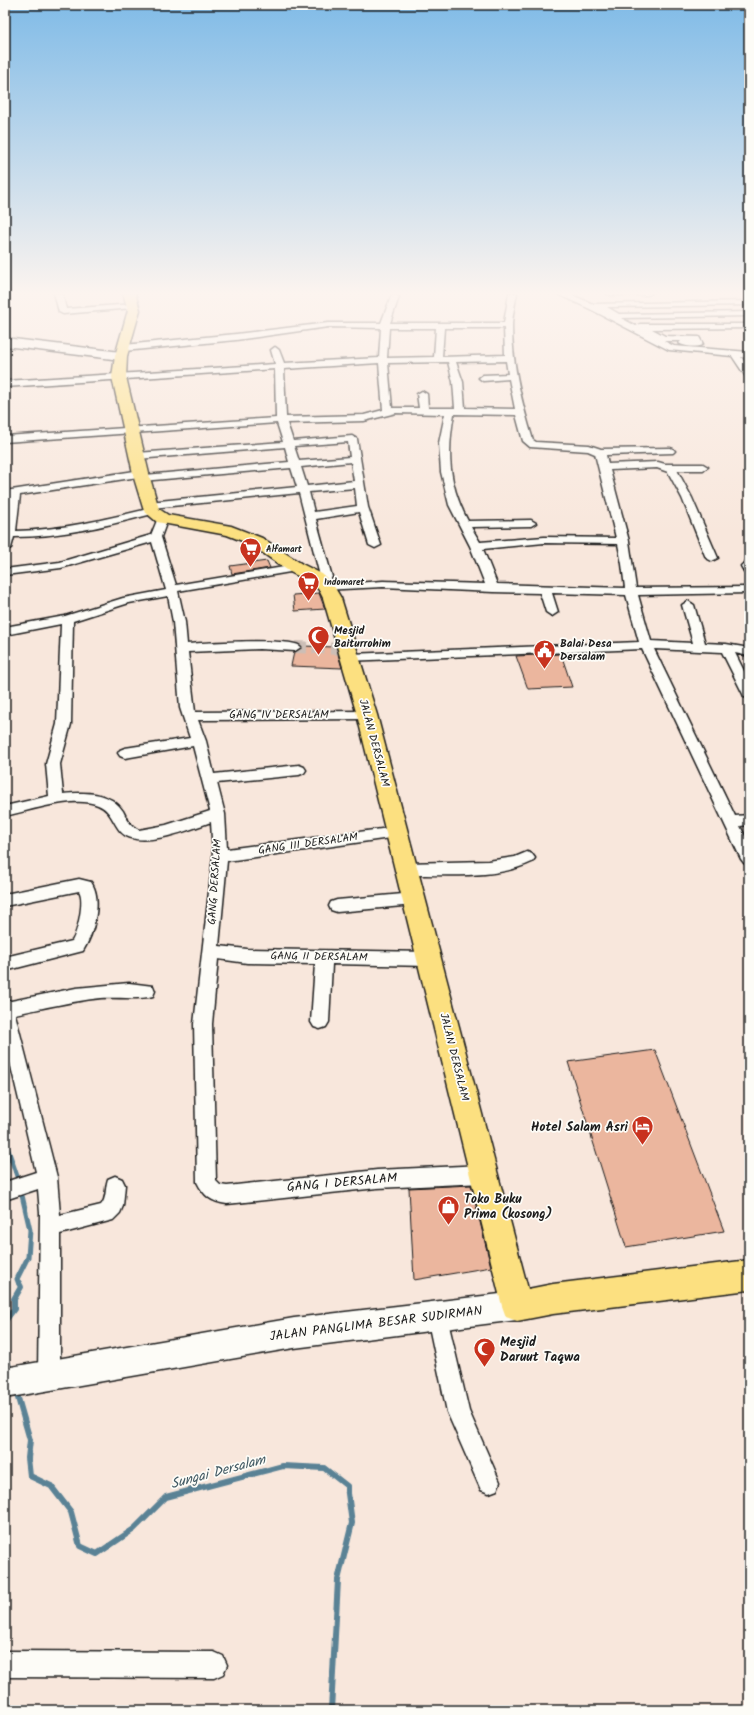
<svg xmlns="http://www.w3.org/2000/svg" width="754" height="1715" font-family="Kalam,sans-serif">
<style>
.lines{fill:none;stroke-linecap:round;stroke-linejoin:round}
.stream-far1{stroke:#5a8295;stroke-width:5}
.stream{stroke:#5a8295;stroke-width:6}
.building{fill:#ebb69e;stroke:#1c1c1c}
.street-tunnel{stroke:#ccbeb6;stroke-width:12;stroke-dasharray:12 5.5;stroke-linecap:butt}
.street-casing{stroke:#1c1c1c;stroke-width:3}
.secondary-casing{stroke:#1c1c1c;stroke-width:3}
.primary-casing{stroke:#1c1c1c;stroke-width:3}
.street{fill:#fdfcf7;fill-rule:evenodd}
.secondary{fill:#fdfcf7;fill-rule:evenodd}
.primary{fill:#fce080;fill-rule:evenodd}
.labels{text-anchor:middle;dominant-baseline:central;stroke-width:3.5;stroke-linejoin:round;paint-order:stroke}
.far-poi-label{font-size:9px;font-weight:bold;fill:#1c1c1c;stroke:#fdfcf7;text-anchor:start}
.poi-label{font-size:11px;font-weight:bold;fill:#1c1c1c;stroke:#fdfcf7;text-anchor:start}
.street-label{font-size:11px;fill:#1c1c1c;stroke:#fdfcf7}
.near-poi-label{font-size:13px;font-weight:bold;fill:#1c1c1c;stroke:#fdfcf7;text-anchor:start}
.near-street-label{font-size:13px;fill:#1c1c1c;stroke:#fdfcf7}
.near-water-label{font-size:14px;font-style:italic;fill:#405862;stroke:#fdfcf7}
</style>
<rect width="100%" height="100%" fill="#f8e7dc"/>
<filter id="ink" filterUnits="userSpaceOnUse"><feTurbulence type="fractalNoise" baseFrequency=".025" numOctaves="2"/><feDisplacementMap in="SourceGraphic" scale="8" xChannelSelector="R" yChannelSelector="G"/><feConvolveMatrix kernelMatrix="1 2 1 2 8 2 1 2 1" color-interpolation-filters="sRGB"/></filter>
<g filter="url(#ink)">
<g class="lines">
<g class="stream-far1">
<path d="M5 1141 19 1182"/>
<path d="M19 1284 17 1279 28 1257 30 1230 21 1191"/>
</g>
<g class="stream">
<path d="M5 1321 14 1309V1299L21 1287 19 1283"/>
<path d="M5 1354 10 1371"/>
<path d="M16 1391 30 1440 28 1458 30 1476 51 1486 71 1512 80 1546 97 1554 134 1529 166 1497 283 1466 324 1468 347 1486 352 1523 338 1580 331 1710"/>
</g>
</g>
<g class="building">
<path d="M267 561 270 568 232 574 230 566Z"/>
<path d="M319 593 325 609 295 611 293 595Z"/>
<path d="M302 646 336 647 342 668 291 666 294 652 302 648Z"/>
<path d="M561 654 572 687 528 689 516 656Z"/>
<path d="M655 1050 724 1231 626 1247 568 1062Z"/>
<path d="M471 1185 491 1267 414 1280 409 1188Z"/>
</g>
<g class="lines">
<path class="street-tunnel" d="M295 647 342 649"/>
<defs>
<g id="street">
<path d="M54 293H62L66 309 133 304 137 306 133 308 63 314 59 312Z"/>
<path d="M509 293H517C515 304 512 316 512 327 512 365 522 404 533 440L536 442 589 445 601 449 670 448 673 449 675 451 673 453 606 455 608 464 658 462 665 464H703L708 467 703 470H677L692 498 718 558 712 561 706 558 682 498 668 472 657 468 610 470 629 541 636 588 749 587V593L638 595 651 641 693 643 682 605 688 601 694 605 705 643 726 644 749 648V656L735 653 749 681V698L744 697 743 694 722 652 654 649 735 816 749 815V825L740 826 749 844V865L744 863 741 859 642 649 346 661 344 658 350 654 639 642 626 595 552 593 558 612 552 616 546 612 540 593 493 592 383 587 323 590 321 588 327 585 383 581 485 584 470 546 449 505 441 472 439 443 445 414 396 413 364 421 287 423 293 441 352 436 357 439 368 507 381 545 375 548 369 545 359 512 316 519 332 577 325 584H317L315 582 320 576 299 493 152 508 157 511 156 513C109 525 63 537 14 537L11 548 5 551V530L9 497H5V491L141 470 145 471V475L289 462 285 447 137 459 132 456 137 453 283 442 277 423 5 442V436L276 418 275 369 5 387V381L275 364 271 350 275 347 279 350 284 363 379 358 381 328 328 327 236 340 124 351 120 348 124 345 236 334 328 323H381L391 297 395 295 399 297 390 323H504ZM389 328H436L434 357 387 358ZM444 328H504L505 355 442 357ZM506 361 508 374 483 375 479 378 483 381 509 379 515 409 465 408 463 382 456 362ZM448 362 453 382 455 408H428L427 394 422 391 417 394 419 408H392L388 363ZM379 363 383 410 364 415 286 417 284 369ZM454 414 516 415 523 441 530 447 588 451 595 454 616 538 544 537 480 542 471 527 531 526 536 523 531 520 468 521C448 484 447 453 454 414ZM348 442 350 457 299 461 294 446ZM351 462 354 481 307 486 301 467ZM291 468 297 487 149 502 144 505 145 507 152 508C107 519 62 530 16 531L20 495 138 477V480L142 481ZM355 488 357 506 314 512 309 492ZM544 543 618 544 622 564 625 588 497 584 483 549Z"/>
<path d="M555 293H567L593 304 749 301V305L607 307 619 314 749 312V316L621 318 636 326 640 324H749V328L652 329 665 336 699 337 703 344C698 348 684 347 679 343L681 341H664L674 346 749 352V358L741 357 749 368V378L746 377 732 356 669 350 590 309Z"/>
<path d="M606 293H652L648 295H610Z"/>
<path d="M163 515 168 518 161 537 176 585 296 565 302 568 296 571 178 591 185 622 187 644C203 643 295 637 301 647L295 651 259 649 188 652 195 712 367 711 372 712 374 715 372 718 367 719 198 720 206 741 214 774 299 765 304 767 306 770 304 773 299 775 217 783 225 814 227 849 397 827 402 828 404 832 402 836 397 837 227 861 219 946 247 949 429 952 435 954 437 959 435 964 429 966 332 964 329 1022 326 1027 320 1029 314 1027 311 1022 315 964 247 963 218 959 212 1024 216 1181 220 1185 227 1186 377 1170 483 1165 490 1168 492 1174 490 1180 483 1183 377 1188 227 1204C211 1202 204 1196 197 1182L194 1024 213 856 211 822C191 829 139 851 121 832 113 823 111 810 98 805 74 795 29 811 5 816V806L49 796 46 764 57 724 61 624 5 635V627L65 616 123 598 166 590 152 542 61 568 5 575V569L60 562 151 535 158 518ZM168 596 173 622 180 708 190 738 125 748 120 750 118 753 120 756 125 758 193 746 210 811 166 825 139 830C130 826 127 819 123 811 110 791 84 792 63 794L60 764 71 724 73 621 129 603Z"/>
<path d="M749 561V574L745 573 741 566 745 562Z"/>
<path d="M527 852 532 854 535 858 532 862C495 880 446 874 406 875L401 873 398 869 401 865 406 863 488 861 515 857Z"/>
<path d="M79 879 91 882C103 899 94 934 83 951L5 971V957L72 941C78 932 85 899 79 891L5 906V894Z"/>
<path d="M414 893 419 895 422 899 419 903 414 905 337 912 331 910 329 906 331 902 337 900Z"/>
<path d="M129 983 153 986 155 991 153 996C140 1000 116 997 101 998 72 1001 44 1008 15 1014L57 1177 60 1215 101 1205C107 1199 105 1187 108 1179L115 1176 122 1179 125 1185 123 1206 120 1213 113 1220 60 1234V1374L57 1382 49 1385 41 1382 38 1374 40 1213 38 1189 5 1200V1182L36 1172 5 1041V999L11 1001 76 988Z"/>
<path d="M437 1307 444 1310 447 1317 469 1411 500 1482 497 1490 489 1493 481 1490 447 1412 427 1317 430 1310Z"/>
<path d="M5 1651 214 1652 223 1656 227 1665 223 1674 214 1678 5 1677Z"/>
</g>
<g id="secondary">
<path d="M5 338 121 352 127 356 121 360 5 346Z"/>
<path d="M517 1292 527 1296 531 1306 527 1316 517 1320 294 1348 5 1398V1368L294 1318Z"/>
</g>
<path id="primary" d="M123 293H135L140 310 127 356 126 377 150 478 159 509 168 515 231 526 262 538 302 564 322 574 332 583 341 598 377 715 528 1289 553 1284 749 1260V1290L553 1314 517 1321 506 1317 502 1306 357 715 323 598 319 590 310 582 290 572 250 544 227 535 157 522 144 511 134 478 112 377 115 356 128 310Z"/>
</defs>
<use href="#street" class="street-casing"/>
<use href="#secondary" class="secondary-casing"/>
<use href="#primary" class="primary-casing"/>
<use href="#street" class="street"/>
<use href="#secondary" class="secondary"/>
<use href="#primary" class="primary"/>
</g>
</g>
<linearGradient id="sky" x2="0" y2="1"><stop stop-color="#80bbe7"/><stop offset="0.55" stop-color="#fcf4ef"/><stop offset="1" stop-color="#fcf4ef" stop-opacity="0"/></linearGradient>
<rect width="754" height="533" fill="url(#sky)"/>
<defs>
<symbol id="supermarket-pin" viewBox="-11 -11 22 30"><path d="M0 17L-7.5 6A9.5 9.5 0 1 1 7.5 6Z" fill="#c8321e" stroke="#fdfcf7"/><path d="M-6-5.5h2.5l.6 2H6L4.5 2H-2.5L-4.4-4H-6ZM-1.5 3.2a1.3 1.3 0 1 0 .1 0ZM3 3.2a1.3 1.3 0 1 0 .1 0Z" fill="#fff"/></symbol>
<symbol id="mosque-pin" viewBox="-11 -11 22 30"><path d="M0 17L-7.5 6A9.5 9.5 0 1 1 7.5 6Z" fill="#c8321e" stroke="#fdfcf7"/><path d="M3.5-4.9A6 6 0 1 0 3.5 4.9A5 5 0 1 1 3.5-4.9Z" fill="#fff"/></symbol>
<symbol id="civic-pin" viewBox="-11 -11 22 30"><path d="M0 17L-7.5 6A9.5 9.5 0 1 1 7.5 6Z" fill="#c8321e" stroke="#fdfcf7"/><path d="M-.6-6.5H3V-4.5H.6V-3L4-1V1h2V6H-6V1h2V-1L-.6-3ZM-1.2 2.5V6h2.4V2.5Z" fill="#fff"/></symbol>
<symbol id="hotel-pin" viewBox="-11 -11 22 30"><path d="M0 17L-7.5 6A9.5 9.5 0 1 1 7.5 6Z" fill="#c8321e" stroke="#fdfcf7"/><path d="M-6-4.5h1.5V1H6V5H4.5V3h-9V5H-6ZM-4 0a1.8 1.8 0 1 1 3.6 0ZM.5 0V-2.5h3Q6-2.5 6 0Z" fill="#fff"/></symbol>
<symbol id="shop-pin" viewBox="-11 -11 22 30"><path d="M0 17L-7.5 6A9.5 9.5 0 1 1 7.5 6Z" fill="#c8321e" stroke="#fdfcf7"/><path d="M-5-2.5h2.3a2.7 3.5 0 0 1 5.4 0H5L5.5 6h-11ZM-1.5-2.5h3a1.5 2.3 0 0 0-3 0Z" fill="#fff"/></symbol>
</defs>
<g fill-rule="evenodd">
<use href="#supermarket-pin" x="238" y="536" width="25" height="34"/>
<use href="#supermarket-pin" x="296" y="570" width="25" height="34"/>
<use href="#mosque-pin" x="306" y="624" width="25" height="34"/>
<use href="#civic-pin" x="532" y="638" width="25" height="34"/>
<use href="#hotel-pin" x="630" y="1114" width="25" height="34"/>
<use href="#shop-pin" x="436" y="1194" width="25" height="34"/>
<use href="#mosque-pin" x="472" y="1336" width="25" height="34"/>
</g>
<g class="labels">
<g class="far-poi-label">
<text x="266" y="549">Alfamart</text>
<text x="324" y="582">Indomaret</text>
</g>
<g class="poi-label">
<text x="334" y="631">Mesjid<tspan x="334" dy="13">Baiturrohim</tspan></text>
<text x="560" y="644">Balai Desa<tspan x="560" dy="13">Dersalam</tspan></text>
</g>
<g class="street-label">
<text x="279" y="715">GANG IV DERSALAM</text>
<text transform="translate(374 743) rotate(75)">JALAN DERSALAM</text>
<text transform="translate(308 844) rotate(-8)">GANG III DERSALAM</text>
<text transform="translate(215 882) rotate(-86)">GANG DERSALAM</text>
<text transform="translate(319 957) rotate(1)">GANG II DERSALAM</text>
<text transform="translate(454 1057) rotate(76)">JALAN DERSALAM</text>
</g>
<g class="near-poi-label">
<text x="628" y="1127" text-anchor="end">Hotel Salam Asri</text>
<text x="464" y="1199">Toko Buku<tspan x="464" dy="15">Prima (kosong)</tspan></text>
<text x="500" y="1342">Mesjid<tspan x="500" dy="15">Daruut Taqwa</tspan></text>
</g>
<g class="near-street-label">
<text transform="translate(342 1183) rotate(-5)">GANG I DERSALAM</text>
<text transform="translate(376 1324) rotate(-7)">JALAN PANGLIMA BESAR SUDIRMAN</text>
</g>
<g class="near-water-label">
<text transform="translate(218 1472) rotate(-15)">Sungai Dersalam</text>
</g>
</g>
<rect width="754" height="1715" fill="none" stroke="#fdfcf7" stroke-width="20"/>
<rect x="10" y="10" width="734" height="1695" fill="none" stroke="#1c1c1c" stroke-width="1.5" filter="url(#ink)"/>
</svg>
